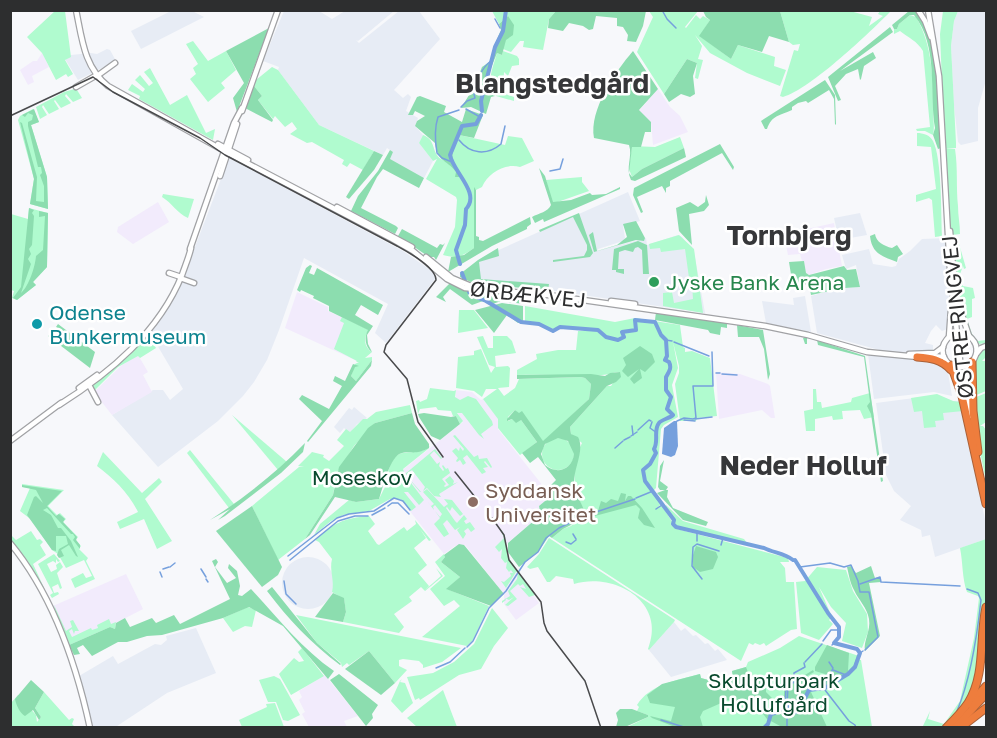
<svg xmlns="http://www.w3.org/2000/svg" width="997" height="738" font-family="'Golos Text',sans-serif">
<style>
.built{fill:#e7ecf5}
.education{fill:#f2ebfc}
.green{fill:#b0fbcf}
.forest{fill:#8cddaf;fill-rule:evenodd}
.water{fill:#76a0dd}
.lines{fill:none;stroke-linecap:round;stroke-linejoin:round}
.stream{stroke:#76a0dd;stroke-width:1.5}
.river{stroke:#76a0dd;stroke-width:4}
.secondary-casing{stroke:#a1a2a5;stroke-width:7}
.motorway-casing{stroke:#aa6138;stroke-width:9}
.secondary{stroke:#fff;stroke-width:4.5}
.motorway{stroke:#ee7d3d;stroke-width:7}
.tram{stroke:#494a4c;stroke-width:1.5}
.secondary-bridge-casing{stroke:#a1a2a5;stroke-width:7;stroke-linecap:butt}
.secondary-bridge{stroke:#fff;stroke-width:4.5}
.leisure-dot{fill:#2e9e5b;stroke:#fff;stroke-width:2}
.culture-dot{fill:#0f9aa8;stroke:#fff;stroke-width:2}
.education-dot{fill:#8d6e63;stroke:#fff;stroke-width:2}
.labels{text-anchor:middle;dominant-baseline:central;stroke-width:5;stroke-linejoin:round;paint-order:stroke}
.leisure-label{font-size:21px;fill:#27864d;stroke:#fff;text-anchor:start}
.street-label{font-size:21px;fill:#2d2e2f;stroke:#fff}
.culture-label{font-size:21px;fill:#0d838f;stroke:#fff;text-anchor:start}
.park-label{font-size:21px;fill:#094a2e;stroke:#fff}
.education-label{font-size:21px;fill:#785e54;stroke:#fff;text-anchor:start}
.district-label{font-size:27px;font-weight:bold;fill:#363739;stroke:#fff}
</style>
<rect width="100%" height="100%" fill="#f7f8fb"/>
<g class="built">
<path d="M171 11H192L204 17 141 49 131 31Z"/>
<path d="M284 11H319L332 19 345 11H394L358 41 356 40 359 43 399 11H419L440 39 394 90 403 98 408 94 411 97 406 111 418 118 415 126 423 135 419 143 433 161 424 178 389 159 393 152 387 148 383 155 319 125 278 70 279 67 263 61Z"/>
<path d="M958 11H986V80L978 108V141L961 145 958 142 954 105 951 46 954 21Z"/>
<path d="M107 49 110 50 116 61 78 80 65 59 71 55 91 53 97 54Z"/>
<path d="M229 158 403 251 429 269 435 275V279L386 343 375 333 388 304 304 258 279 330 267 360 254 382 243 396 218 421 158 467 112 415 153 390H163L170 400 183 389 150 333 167 310 180 286Z"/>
<path d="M628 192 640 221 623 226 625 238 623 241 598 249 597 251 646 238 647 245 678 235 682 237 694 252 705 313 480 280 476 263 483 257Z"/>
<path d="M860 213 867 235 839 240 834 218Z"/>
<path d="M947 238 950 328 942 331 936 325 931 331 925 343 933 345V352L912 353 883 351 817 333 811 296 829 291 828 282 844 279 846 288 860 287 856 265 846 269 842 255 869 249 873 264 892 267 896 266 899 259 910 251 922 239Z"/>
<path d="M805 296 811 332 766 323 762 301 794 305 793 298Z"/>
<path d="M868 354 923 359 941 365 948 372 952 396 934 392 874 399Z"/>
<path d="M937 395 953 401H960L986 524V539L935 557 930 535 922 537 921 530 900 520 911 506 894 491 886 475 876 403Z"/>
<path d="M354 407 367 418 357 424 350 433 344 428 340 433 334 427 349 408 352 410Z"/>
<circle cx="308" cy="583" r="26"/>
<path d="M674 622 681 631 685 628 693 636 696 635 705 644 708 643 715 651 718 649 727 660 671 677 649 650Z"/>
<path d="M196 628 216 673 167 693 114 728 93 727 79 676 113 656 118 664 155 644 161 645 167 640 166 636Z"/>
</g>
<g class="education">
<path d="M42 53 49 67 32 76 34 82 28 85 20 70 33 61H37Z"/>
<path d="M658 89 670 107 680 116 688 132 653 145 651 122 639 111Z"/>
<path d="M158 202 169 222 133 244 117 232 118 227Z"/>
<path d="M834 223 842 266 826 269 809 275 806 273 804 261H802L800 254 788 255 784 234Z"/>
<path d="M297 292 328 307V311L369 330 365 335V343L369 351 357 361 285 328Z"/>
<path d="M138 355 148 372 143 375 152 392 112 415 94 392 122 365Z"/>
<path d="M716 372 740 374 768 384 770 386 775 418H771L762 410 719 419Z"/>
<path d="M456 390 472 392 481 400 483 399 498 418V429L551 496 539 506 540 512 537 518 503 547 506 559 539 603 516 620 504 604V594L465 545 455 546 444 554 393 490 385 487 386 483 463 422 455 409Z"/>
<path d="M126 574 143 609 116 623 115 629 110 627 69 645 53 606Z"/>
<path d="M325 675 358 716 344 721 347 727H309L302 714 305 712 299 700 302 697 299 691Z"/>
</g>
<g class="green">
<path d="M55 11H65L71 57 65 60 73 74 68 77 66 74 56 80 42 53 27 37Z"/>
<path d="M492 11H556L549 19 543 50 523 47 524 41H520L511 52 503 49 508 16 499 24Z"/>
<path d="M649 11H698L685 27 686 28 696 15 700 19 703 16 710 20 700 36 731 59 738 45 775 57 774 66 786 70 780 86 747 73 710 53 695 35 702 46 698 59 703 60 698 79 695 78 697 63 687 59 664 94 637 52 653 17Z"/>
<path d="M780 11H850L872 17 869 26 883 16 878 14 880 11H891C871 31 811 89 783 97L780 96 794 50 798 51 800 44 793 45 789 42Z"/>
<path d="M943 11H958L954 21 951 46 956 143V148L945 149H955C958 168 956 187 958 206 958 216 960 224 960 234L952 235 947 207 940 34Z"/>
<path d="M910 15 916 17C933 46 933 80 933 111 933 120 935 127 933 135L925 131H917L916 129 930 127 923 51C917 41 909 38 900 31L894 34V29H897L899 24Z"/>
<path d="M193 41 208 61 226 51 236 70 221 83 225 88 208 102 190 79 196 74 193 68 198 64 186 44Z"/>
<path d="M503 51 517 56 519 59V65L512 66 508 76 504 72 503 93 514 97V101L496 96C485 83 493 68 497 53L502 55Z"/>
<path d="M272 67 278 70 319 125 374 151 363 170 350 163 347 167 342 164 344 160 312 142 307 143 290 134 297 129 292 122 285 127 275 116 273 119 258 100 262 96 254 86 256 80Z"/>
<path d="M150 68 170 105 187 95 206 133 215 129 213 140 139 99 140 96 128 90 132 84 143 92 145 89 135 80 140 75 149 86 153 83 144 72Z"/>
<path d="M78 88 77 90 82 98 73 102 66 94 65 96 71 103 61 108 55 100 54 101 59 109 49 114 43 105 42 107 47 115 40 119 36 107 64 92Z"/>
<path d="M33 109 39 122 31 125 47 177 48 209 30 204 34 179 18 120 20 116Z"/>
<path d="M917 133C923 133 930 135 933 141 942 158 941 214 942 236L935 237 932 200 929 198 916 202V195L936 189 931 147 917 146Z"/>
<path d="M423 135C434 139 432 147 437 155 440 160 445 160 450 164 453 166 454 169 456 172V177H462C448 155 451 158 459 135L505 145 508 136 522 138 534 161 520 167C505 163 488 173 482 187L476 190 474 188V248C463 256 457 259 443 255L455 227 457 200 456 197 426 179 437 159 433 161 419 143Z"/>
<path d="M680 137 684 148 642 169 632 177 629 169 632 146 655 147Z"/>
<path d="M582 177V182L589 191 552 204 546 180Z"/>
<path d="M163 194 194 199 188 218C177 213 172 203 162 197Z"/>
<path d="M29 208 48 213 47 267 33 282 36 285 17 300 12 298 14 291 11 290V214L28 219Z"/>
<path d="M679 235 694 249 703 313 663 306V293L672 292 674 303 693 299 692 285H690L685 249 661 252 660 248 650 249 649 244Z"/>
<path d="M951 237H957L966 268 964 269 963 266 960 274 963 286 973 288 975 298 972 299V317L967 319 972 334 978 341 986 340V343L979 344C954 327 954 265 951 237Z"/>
<path d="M525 306 615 322 635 318 680 325 683 347 685 348V352L692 351 710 358 717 416 697 418 696 421H680L675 384 679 373V366L673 342 678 368 672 385 678 417 664 425 661 429 656 488 651 493H653L661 504 658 507 662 506 673 523 671 525 677 529 788 558 789 562H780L785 568 786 582H794L797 629 791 630 766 646 764 643 760 645 755 643 753 645 749 643 741 661 552 538 563 529 571 526 585 512C573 491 570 467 582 443L571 434 570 427 607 386H611L620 372C613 372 608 375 602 375 574 376 545 374 517 375V370L537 359 536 354 558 350H576L578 331H590L560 328 554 332 538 325 525 323Z"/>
<path d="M459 310H474L488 328 458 333Z"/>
<path d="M342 317 369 330C363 337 364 348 372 352L365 358 372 357V360L356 381 351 376 355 364 359 362H356L357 361 334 349 344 323 340 321Z"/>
<path d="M148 335 156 348 140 358 138 356 118 367 93 392 92 385 128 356Z"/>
<path d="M483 336 488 348H493V336H507L512 341 516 353 495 356 496 367 508 366 510 368 509 387 498 388 504 396 515 388 519 379 581 377 585 378 591 384 589 399 543 442 522 412 519 414 515 410 508 417V421L512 419 521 420 537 442 520 455 498 428V419L483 399 497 389H486L482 397 474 391 456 388 458 357 474 355V351L481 349 491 373 495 367 489 365 477 337Z"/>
<path d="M986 348V357L982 361H985L986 389V391L974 396C974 381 969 355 986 348Z"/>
<path d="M430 388 454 391 456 390 455 397 460 400 468 396 476 399 492 421 493 425 481 434 484 439 479 435 462 413H457L463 421 460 424 456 416H453L451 411 438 410 436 407 420 409 418 414 416 401 419 400 420 402 427 399Z"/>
<path d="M813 389H816L817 402H821L822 408 851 402 852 398 870 393 874 417 864 419 860 410 842 411 843 419 833 420 832 416 815 419V431H806L804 411 813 409Z"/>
<path d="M986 393V422L980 426H983L986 430V451L985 452 986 481 979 447 974 398Z"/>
<path d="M937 394 953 401 960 402 963 411 943 413 944 420 935 421 936 427 924 428 922 411 914 412 911 398Z"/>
<path d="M410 405 412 413 375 423 354 446 337 473 333 495 305 539 278 560 252 506 299 467H304L298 466 312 452 324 455 323 457 329 461 344 446 337 440 346 429 350 432 363 419H367L376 412Z"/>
<path d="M232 415 287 462 278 470Z"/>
<path d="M455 435 474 457 478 455 479 459 487 458 492 467 491 468 485 461 484 462 488 467 483 468 486 472 482 474 467 455 463 458 466 463 463 465 460 460 457 462 456 461 458 458 452 451 456 448 459 451 460 447 463 451 464 449 453 436Z"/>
<circle cx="558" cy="454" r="16"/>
<path d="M430 446 428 449 403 469 405 475 424 500 419 505 408 492H404L416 507 411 511 400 499H390L369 511 343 515 331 521 314 535 320 524 349 500 356 502 379 499C381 495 384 489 385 487 388 478 388 455 403 453 414 451 421 454 430 446Z"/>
<path d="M435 449 442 458 441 459 434 451 430 455 437 464 440 462 439 466 443 471 444 470 442 466 443 465 446 469 448 468 450 473 442 479 446 484 444 486 445 487 449 485 445 480 450 476 454 481 453 484 458 482 439 494 441 497 434 496 427 488 423 491 425 487 412 470 406 475 421 492H420L405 474Z"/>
<path d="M190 450 234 504 229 508 187 453Z"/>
<path d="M103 452 142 493 159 478 162 482 145 499 172 541 157 549 144 519 120 529 117 522 138 512C129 493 113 478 97 466Z"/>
<path d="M22 484 64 490 48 506 57 515 60 513 66 519 63 522 78 537 76 540 81 546 79 549 88 558 86 561 95 579 75 588 71 579 83 573 86 578 92 576 84 560 66 568 58 554 52 550 33 521 20 511 30 488 22 487Z"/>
<path d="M427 489 444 507 448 504 444 499 452 500 463 514 460 516 452 507 450 511 447 507 446 508 455 521 457 523 464 515 467 519 464 521 466 524 470 522 475 529 471 532 468 528 464 531 466 534 463 539 457 530 460 527 455 530 447 520 443 524 449 534 444 537 434 524 440 518 435 511 440 517 442 514 435 505 433 507 434 510 427 501 431 506 434 504 423 492Z"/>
<path d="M666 505 683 521 744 539 747 543 677 527 674 525 675 521 665 508Z"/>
<path d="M369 516 375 524 368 531 377 544 379 545 404 527 407 531 416 524 415 520 431 540 429 541 420 529 426 538 414 548 427 565 418 573 429 586 425 590 441 576 436 568 443 576 425 591 421 587 409 597 412 601 394 614 404 627 399 633 343 622 346 612 344 599 332 592C335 581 329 570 332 559L319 542 315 540C333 523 344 518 369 516Z"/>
<path d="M500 528 505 536 508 557 535 595 529 597 520 587 526 589 523 584 520 586 518 584 510 591 517 599 508 606 505 605 514 597 509 600 505 598 506 600 502 603V601L510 596 508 591 517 579 518 573 516 572 506 588 501 581 504 582 511 576 510 573H513L511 570 509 572 506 568 507 562 505 563 501 558 502 549 499 552 495 547 504 538Z"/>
<path d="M31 531 37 540 40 539 43 542 40 545 46 555 33 564 45 590 43 591 29 563 11 540 10 534 16 540Z"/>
<path d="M549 538 675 620 674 622 649 650 648 649C667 602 615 572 574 584L573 579 556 576 550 582H547L538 567 530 569 527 567 539 554Z"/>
<path d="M986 539V602L982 624 976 680 967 701 944 727 922 728 930 711 928 719 944 724 960 701 974 638 979 598 978 596 967 592C962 579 963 562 960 548Z"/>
<path d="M54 554 60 561 58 562 56 559V563L53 561 47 564 51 572 57 569 56 565 60 562 63 567 57 573 62 588 60 589 58 584 52 587 54 593 58 592 59 594 52 598 50 595 53 593 38 564Z"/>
<path d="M444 554 445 557 441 562 460 577 447 589 489 606 473 640 467 646 422 637 460 606 454 600 444 606 430 589 445 576 435 562Z"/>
<path d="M817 567 846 570 853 591 867 614 868 632 862 648 842 641 846 623 831 607 819 587 832 617 829 620 833 624 819 640 801 633 796 582 805 581Z"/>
<path d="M54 605 66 631 72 627 70 621 73 620 79 631H75L74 634 72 629 69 631 72 637 91 628 92 630 98 628 97 625 109 619 111 624 116 622 115 629 110 627 69 645 58 623Z"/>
<path d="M248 607 256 610 252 627 245 626 233 632 223 618Z"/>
<path d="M492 608 508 628 494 646 481 669 459 675 420 700 419 698 415 700 407 677 433 673 454 662 474 644Z"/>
<path d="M296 615 461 648 442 662 423 668V665L419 661 403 659 399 660V666L407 670 395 683 369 651 349 665 347 663 342 667 341 663 317 643Z"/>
<path d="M799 636 859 656 858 664 859 660H861L872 727 625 728 648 717V715L637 711 639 707 637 705C650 684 678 680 700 674L701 678 712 681 715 685 733 677 732 671 746 667 748 662 780 648Z"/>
<path d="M302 648 324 676 291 695 279 674 294 658 299 662 304 661 298 652Z"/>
<path d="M274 676 280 679 300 715 288 721 283 720 276 702H268L259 680Z"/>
<path d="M402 679 400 682 405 683 413 703 402 713 391 701 400 681Z"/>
<path d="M443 690 457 727H417L407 718Z"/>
<path d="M44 692 69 720 72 718 74 719 72 724 75 727 11 728V703L18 695 36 715 37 722 41 717 35 708Z"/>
<path d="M275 703 284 727H242L239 720 267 707 266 704Z"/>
</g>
<g class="forest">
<path d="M556 11 646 10V11L643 26 636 42 627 41 628 35 623 27 617 26V18L596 16 593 29 589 30 583 26 569 23 563 31 548 28 549 19Z"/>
<path d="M703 11H780L789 42 769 36 762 52 738 45 731 59 699 36 710 20 706 17Z"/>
<path d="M909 11 917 12C941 42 939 110 941 148L938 149 933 135 935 128C929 92 939 46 914 15H910L899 24 897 29H894L892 25Z"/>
<path d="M508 16 514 25 513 35 506 40 502 55 497 53C492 67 482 82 495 96L491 97 486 114 471 107 461 108 474 87 482 67 492 60 495 44 501 30 499 24Z"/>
<path d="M890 27 893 32 840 71 873 52 876 58 864 66 861 79 860 80 858 69 846 74 835 86 841 100 838 101 828 77Z"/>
<path d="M269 28 237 112 233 98 244 83 226 51Z"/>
<path d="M633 51 658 89 639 110 651 122V132H645L641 147H632L629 173 632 177 642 169 684 148 686 157 635 181 631 180C625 168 633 156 629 145L594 138C589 110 615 72 633 51Z"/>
<path d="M687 59 697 63 693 76 695 94 690 97 681 94 669 102 664 94Z"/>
<path d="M825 80 835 95 836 124 835 125 834 99 829 90 808 103 806 101 798 103 792 107V110C779 116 772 115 767 129H765L761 121Z"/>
<path d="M254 86 262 96 258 100 273 120 272 122 245 108Z"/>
<path d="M420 96 446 106 444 112 462 122 466 109 483 115 474 138 459 135C450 160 450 154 462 177H455L456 172C445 158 438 163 435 143L415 126 417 121 425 116 415 111 413 115H408L417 97Z"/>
<path d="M34 109 39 122 31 125 47 177 48 209 30 204 34 179 20 122 22 123 37 177 36 201 44 202V186L40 175 42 173 41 167H38L28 126V122L32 120 33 115 28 113 25 117 22 115Z"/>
<path d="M720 144 734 167 733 170 722 153 670 181V186L666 188V193L662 186 637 197 643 212 641 213 633 195 634 188Z"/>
<path d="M390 150 393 152 390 159 424 178 419 188 383 169 377 177 361 208 396 226 398 228 395 234 351 211 358 196 378 171Z"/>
<path d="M374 151 383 155 374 170 349 199 346 197Z"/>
<path d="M539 168 545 176 553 202 571 200 590 193 592 195 606 194 620 187V189L544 222 543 219 535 223 532 217C539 213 548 212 551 205Z"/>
<path d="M474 187 476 190V236L479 237V240L483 241 530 217 531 224 527 227V229L492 246 448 272 451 257 464 255 474 248Z"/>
<path d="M706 195 709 205 704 211 689 214 692 245 679 231 676 208 690 202 698 207 705 202Z"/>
<path d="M29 208 34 210 32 213 34 216 32 245 29 249 31 254 28 259 31 264 21 293C29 286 35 267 36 256L43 250 45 216 39 217V211L48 213 47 267 33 282 36 285 17 300 13 298 21 287Z"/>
<path d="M579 213 593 253 590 257 553 262V260L584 256 587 250V245L573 217 540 232 539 230Z"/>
<path d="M636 221 645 238 644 241 636 240 594 252 589 235 593 232 597 251 617 245 627 237 623 224Z"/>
<path d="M402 229 437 248 440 244 443 245 445 243 436 260 434 257H429L398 236Z"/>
<path d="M875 234C876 242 884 246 892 248L897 245 903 254 898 257 897 262C882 256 872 254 870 236Z"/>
<path d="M638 241 647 245 649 274H643L642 250 638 247 635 248 633 252 625 250 619 252 618 269H624V274L616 272V270H612L614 249Z"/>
<path d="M498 248 499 256 479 262 481 279 549 284 548 290 475 284 460 277V274L478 260Z"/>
<path d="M804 261 806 273 809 275 844 266 847 270 856 269 860 287 845 288 844 279 828 282 830 291 811 295 809 284 793 287 789 262Z"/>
<path d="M310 265 312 266 309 273 314 275 317 268 383 305 378 315 361 305 355 315 373 326 367 335 368 344 372 352C365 347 364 337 368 330L329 311V306L313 298 314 296 301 290 300 292 297 290 306 268Z"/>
<path d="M450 283 471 291 523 294 522 300H524V304L501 301 490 305 483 301 472 305 450 289 443 297 446 302 436 297Z"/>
<path d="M502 303 523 306V322L518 323 507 315 494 333 475 310Z"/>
<path d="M656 312 727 323V328L721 327 720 335 710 333 708 330 655 320Z"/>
<path d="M58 324 95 352 90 368 48 336 51 334 60 340 65 339V334L56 327Z"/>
<path d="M737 325 763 330 770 374 768 380 764 349 759 337H738Z"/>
<path d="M807 337 865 356 883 481 881 482 871 414 867 406 870 402 864 357 818 345 817 340 807 338V344H805L803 338Z"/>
<path d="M640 346 652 354 655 362 645 372 640 369 642 378 634 384 630 379 639 369 628 377 622 371 626 365 623 358Z"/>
<path d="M372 360 371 366 308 442 307 441 322 421 299 399 302 395 329 409 342 386 333 381 335 376 345 381 353 364 359 366 355 367 351 376 356 381Z"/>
<path d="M620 372 621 377 616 382 607 386 570 427 571 434 578 437C585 449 574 468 574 482 574 496 586 506 585 518L563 529 552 538 549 536 538 552 519 567 508 552V543L537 518 540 512 539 506 551 496 554 489 551 485 556 480 538 457 530 463 522 453 537 442 521 420 516 423 512 419 507 421V419L515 410 519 413 522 411 543 441 589 399 591 384 585 378 581 377 517 379V375L591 374 605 376 610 373ZM558 438 568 441 574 454C572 470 557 475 545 465L541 454 545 444Z"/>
<path d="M412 413 415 424 429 444V448C416 455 413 451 402 453 390 455 383 488 379 499L356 502 335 497 310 535 305 539 333 495 339 467 368 428 375 423Z"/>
<path d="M424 413 451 417 456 416 460 424 440 440 431 436 419 417 418 414Z"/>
<path d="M305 443 303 452 281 473 225 516 218 520 230 509 210 520C244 498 276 473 305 443Z"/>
<path d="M664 460 660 481 668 487 666 490H668L667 497 673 508 708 522 706 526 683 520 657 493 665 490H660L658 487 660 466Z"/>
<path d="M22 485 62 491 47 506 56 516 59 514 65 519 63 522 77 537 76 540 80 545V549L73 540 75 537 73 534H71L47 508 43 510 51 515 58 528H61L71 541 78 557 76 556 69 545 61 550 64 556 59 558 57 555 59 549 68 544 66 536H56V551L52 550 27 515 34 497 36 496 43 503 36 490 22 487Z"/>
<path d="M621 493 626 494 625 501 628 496H631L642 508 655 528 644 525 638 518 640 509 636 505 591 517 588 515V512L593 508 598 511 601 501 606 503 611 499 618 501Z"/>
<path d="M252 506 282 567 278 575 262 587 216 531Z"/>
<path d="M459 544 464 545 504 594 491 606 446 589 460 577 441 562 445 557 444 555Z"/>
<path d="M696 546 716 552 718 557 713 569 700 572 693 567V555Z"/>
<path d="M216 559 218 562 215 567 227 583 236 578 228 568 229 564 237 571 240 586 238 595 242 596 251 589C277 617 302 649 334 671L328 679 283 626 249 607 223 618 162 635 147 636 127 642H118L92 656 83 645 77 648 80 654 74 655 69 645 110 627 115 629 116 623 125 618 130 627 152 618 156 623 174 615 180 624 230 599 212 561Z"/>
<path d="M851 566 856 573 871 566 875 578 880 577 881 582 869 583 880 636 865 651C863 641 871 631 869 619 867 607 859 601 854 590 850 583 849 575 847 567Z"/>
<path d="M272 587 317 643 341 664 340 665C312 644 288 619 267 591Z"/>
<path d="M333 593 344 598 346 612 343 622 315 617Z"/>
<path d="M827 645 849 653 848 671 854 665 857 655 859 656 854 669 826 689 825 674 815 671V667Z"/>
<path d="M369 651 395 683 381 695 345 669Z"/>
<path d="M746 667 749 675 745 681 755 693 760 691 756 684 759 681 766 682V692L772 698 762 704 771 712 784 706V688L813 670 814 672 804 678 809 688H824V690H812L811 692 827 727H782L767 719 754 702 735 704 728 700 703 711 700 717 703 727H675L652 718 650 716 671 721 675 707 650 703 647 695 662 684 700 674 701 678 712 681 716 685 733 677 732 671Z"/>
<path d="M339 674 378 705 372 714 373 718 366 726 330 680Z"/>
<path d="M31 680 44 692 35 708 41 717 39 720 33 710 25 716C20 713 16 705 15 699Z"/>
<path d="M620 709H632L648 715V717L625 727H616L618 720 616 713Z"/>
</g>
<path class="water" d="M674 421H677L678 446 675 455 671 457 662 454 664 428Z"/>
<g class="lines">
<g class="stream">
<path d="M662 10 667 19 676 28"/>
<path d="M495 19 500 28"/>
<path d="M461 107 467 101 475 98 474 94 478 89C477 77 483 67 492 60"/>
<path d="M466 109 480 117"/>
<path d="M459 140C470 154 487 156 501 144L505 126"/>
<path d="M452 162 442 158 437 153C435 141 434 129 438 117L459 110"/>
<path d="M550 171 560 169 563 159"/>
<path d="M666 340 672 341"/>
<path d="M674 342 709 356"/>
<path d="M716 373H720"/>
<path d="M722 374 737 375"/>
<path d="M695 419 712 417"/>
<path d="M684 420 695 421"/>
<path d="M677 421 684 418 693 419 696 418 693 386H713L712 352"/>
<path d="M652 422 650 428 657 433"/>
<path d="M632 426 633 435"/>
<path d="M638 430 649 420 651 421"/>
<path d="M631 436 637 432"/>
<path d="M624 440 630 437"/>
<path d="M615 448 623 441"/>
<path d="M636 498 653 491"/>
<path d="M388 506 392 503H398L409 514"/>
<path d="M656 509 662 505"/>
<path d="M372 515 385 508"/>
<path d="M587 515 635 499"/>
<path d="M573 534 576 539"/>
<path d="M697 541V533"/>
<path d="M566 542 571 544 576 540"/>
<path d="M721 545 723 538"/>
<path d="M288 556 337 518 349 514 374 511 394 498 403 501 410 510"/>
<path d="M290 560 338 521 355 516H368"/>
<path d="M170 567 175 563"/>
<path d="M800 567 830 563 844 567 851 565 858 581 860 592H869L878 637 865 650"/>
<path d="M163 569 169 567"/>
<path d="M201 569 206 577"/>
<path d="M160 572 162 577"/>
<path d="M206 579 208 582"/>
<path d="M702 579 692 566 693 547 697 544 719 551"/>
<path d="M284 581 286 594 296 604"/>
<path d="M860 584 880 577 881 582 960 586"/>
<path d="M823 641 831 630H840"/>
<path d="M832 645 834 643"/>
<path d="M467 647 473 641 489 608 506 591 525 562 538 552 546 538 559 528 586 515"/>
<path d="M860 653 863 651"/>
<path d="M805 662 822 644"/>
<path d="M829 662 833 668 831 673 826 676 825 690 849 721 855 725 856 728"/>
<path d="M436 668 450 662 465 648"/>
<path d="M833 670 846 675"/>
<path d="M794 677V673L805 667 804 663"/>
<path d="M789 685 796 681 795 679"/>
<path d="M791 704 793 713"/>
<path d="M785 706 786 688"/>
<path d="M787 706 788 686"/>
<path d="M957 711C971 678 977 637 981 600L978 593 967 589"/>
<path d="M661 720 687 728"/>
<path d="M969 726 970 728"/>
<path d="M787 728V717L814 706"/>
</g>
<g class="river">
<path d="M482 111 481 101 495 47 503 31 506 10"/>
<path d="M460 264 456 250 465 225 466 209C481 193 453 172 450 155L462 126 476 124 481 115"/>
<path d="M462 273 465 281"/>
<path d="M469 292 471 295 486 301 521 322 539 324 553 331 560 327 598 330 606 337 618 340 624 337 622 332 636 330 635 320 655 322 661 335 666 340 667 356 665 360 669 362C672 368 669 372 666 377V390L671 397 667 409 673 415C670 418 661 420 659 423 653 430 659 441 654 449L656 453 650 464 643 470 645 481 674 520 673 524 676 527 764 548C774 553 784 553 793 560"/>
<path d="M782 709 805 698 809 690 825 688 848 674 855 667 860 653 857 649 834 643 839 637V627L828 613 795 560"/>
<path d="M764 728 768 724 771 714 775 713"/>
</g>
<defs>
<g id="secondary">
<path d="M76 10C82 39 84 67 108 86L228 153 392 239 413 251 447 279 465 288 548 295 765 326 808 335 867 352 918 357"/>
<path d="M918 10 925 21 931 37"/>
<path d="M928 10 939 76 950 270 964 396"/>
<path d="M97 76 115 63"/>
<path d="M76 87 97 75"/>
<path d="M242 111 278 10"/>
<path d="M218 144 248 160"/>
<path d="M220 176 237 124"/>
<path d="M337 207 412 247"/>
<path d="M950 231 956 306"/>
<path d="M190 249 234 123 242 108"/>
<path d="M426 257 452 278 471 286"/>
<path d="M169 273 181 277"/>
<path d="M180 278 194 283"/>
<path d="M611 301 635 304"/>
<path d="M958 303 969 336"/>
<path d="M969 336C978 343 979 353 972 362"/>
<path d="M949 337 951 309"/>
<path d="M977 353 981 348 986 346"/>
<path d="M909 354 935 353 943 347"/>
<path d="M929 356 944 357"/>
<path d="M950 365C940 356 940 345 950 336"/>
<path d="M89 385 98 402"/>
<path d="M79 388 97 375"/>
<path d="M967 392 970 416"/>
<path d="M59 405C110 373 159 332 182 275 185 266 189 257 191 248"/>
<path d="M10 441 61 403"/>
<path d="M10 543C53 595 76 663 90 728"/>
</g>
<g id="motorway">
<path d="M917 357C930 358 941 359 951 370"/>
<path d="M972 362 973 411 978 452"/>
<path d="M951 365 962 396 986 504"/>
<path d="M970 704 986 686"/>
<path d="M946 728C954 720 962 712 968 703 986 674 979 639 986 607"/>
<path d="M955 728 986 694"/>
<path d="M960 728 986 708"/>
</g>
</defs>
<use href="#secondary" class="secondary-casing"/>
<use href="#motorway" class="motorway-casing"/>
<use href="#secondary" class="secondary"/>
<use href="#motorway" class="motorway"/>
<g class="tram">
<path d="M10 116 93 77 113 92 200 138 225 155 397 246C408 252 436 267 436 280L386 345 384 352 407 379 418 422 443 457"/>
<path d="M455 472 479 502"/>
<path d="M492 518 504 535 509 560 541 602 544 623 547 631 585 681 601 728"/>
</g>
<defs>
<g id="secondary-bridge">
<path d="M952 335 963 334"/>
<path d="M956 368 967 366"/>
</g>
</defs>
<use href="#secondary-bridge" class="secondary-bridge-casing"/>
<use href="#secondary-bridge" class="secondary-bridge"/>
</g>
<circle class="leisure-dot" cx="654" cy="282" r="6"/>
<circle class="culture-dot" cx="37" cy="324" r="6"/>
<circle class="education-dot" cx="473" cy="502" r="6"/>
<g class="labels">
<g class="leisure-label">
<text x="666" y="282">Jyske Bank Arena</text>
</g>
<g class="street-label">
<text transform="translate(528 294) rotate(6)">ØRBÆKVEJ</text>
<text transform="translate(957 317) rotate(-96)">ØSTRE RINGVEJ</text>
</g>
<g class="culture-label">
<text x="49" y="312">Odense<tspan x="49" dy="24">Bunkermuseum</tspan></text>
</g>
<g class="park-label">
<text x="362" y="477">Moseskov</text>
<text x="774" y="680">Skulpturpark<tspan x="774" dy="24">Hollufgård</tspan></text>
</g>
<g class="education-label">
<text x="485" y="490">Syddansk<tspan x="485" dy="24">Universitet</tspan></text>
</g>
<g class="district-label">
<text x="552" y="83">Blangstedgård</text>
<text x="789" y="235">Tornbjerg</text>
<text x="803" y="465">Neder Holluf</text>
</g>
</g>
<rect width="997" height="738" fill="none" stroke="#2d2e2f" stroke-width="24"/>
</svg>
